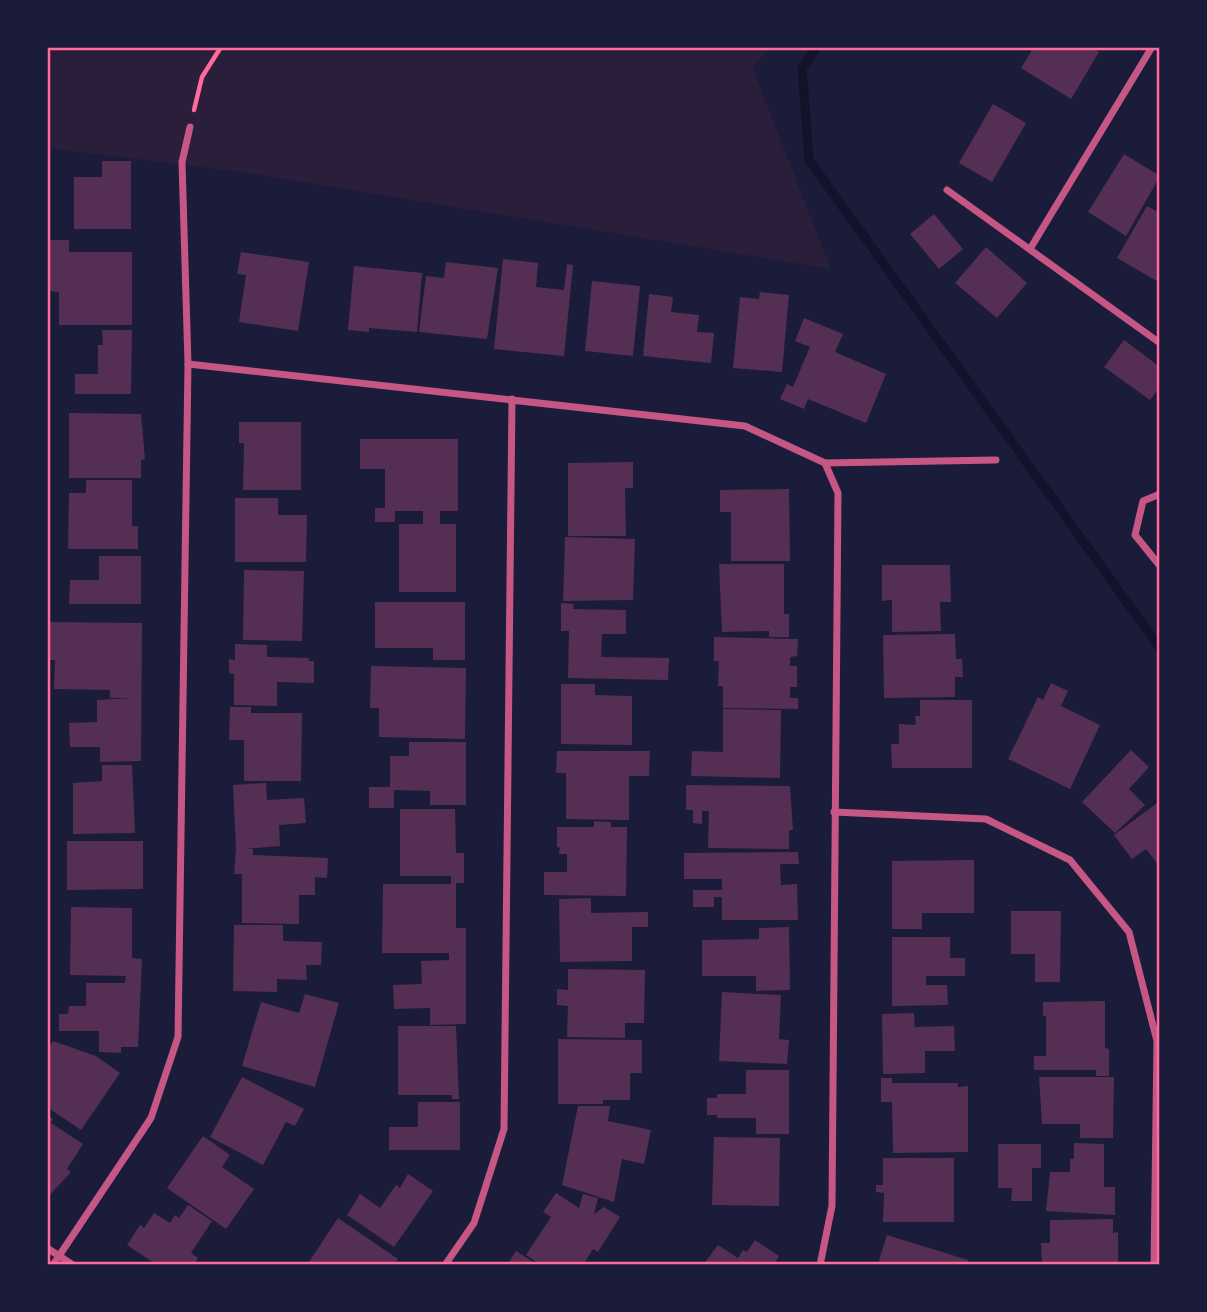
<svg xmlns="http://www.w3.org/2000/svg" width="1207" height="1312" font-family="'Sofia Sans Condensed',sans-serif">
<style>
.green{fill:#2a1e3b}
.lines{fill:none;stroke-linecap:round;stroke-linejoin:round}
.stream{stroke:#12122b;stroke-width:9}
.building{fill:#542f53}
.path{stroke:#ff6b9d;stroke-width:4.5}
.minor{stroke:#c65784;stroke-width:7}
.neatline{fill:none;stroke:#ff6b9d;stroke-width:2.5}
</style>
<rect width="100%" height="100%" fill="#1b1b3a"/>
<path class="green" d="M47 47H771L752 67 831 269 242 172 47 148Z"/>
<g class="lines">
<path class="stream" d="M817 47 802 68 809 160 1160 648"/>
</g>
<g class="building">
<path d="M1034 47H1091L1099 52 1071 99 1021 68Z"/>
<path d="M993 104 1026 123 992 182 959 163Z"/>
<path d="M1124 154 1160 176 1126 236 1088 212Z"/>
<path d="M102 161H131V229H74V177H102Z"/>
<path d="M1147 206 1160 213V275L1157 281 1117 258Z"/>
<path d="M934 214 963 249 939 269 910 234Z"/>
<path d="M47 240H69V252H132V325H59V292L47 291Z"/>
<path d="M986 247 1027 283 997 318 955 283Z"/>
<path d="M241 252 309 262 298 331 239 322 246 275 237 274Z"/>
<path d="M503 259 538 263 536 287 564 290 567 264 573 265 564 356 494 349Z"/>
<path d="M446 262 498 268 487 339 419 332 426 276 444 278Z"/>
<path d="M354 266 422 273 417 332 369 328V332L348 330Z"/>
<path d="M592 281 640 286 633 356 585 351Z"/>
<path d="M760 292 789 295 782 372 733 368 740 297 759 299Z"/>
<path d="M649 294 673 297 671 312 699 315 697 332 714 333 711 363 643 356Z"/>
<path d="M804 318 843 334 835 352 886 374 866 423 808 399 804 409 780 399 787 384 793 387 810 347 795 341Z"/>
<path d="M102 330H132L131 394H75V374H98V345H103Z"/>
<path d="M1124 340 1160 367V387L1150 400 1104 367Z"/>
<path d="M69 413 141 414 145 459 141 460V478H69Z"/>
<path d="M239 422H301V490H243L244 443H239Z"/>
<path d="M360 439H458V511H440V524H456V592H399V524H423V511H395V522H375V508H385V469H360Z"/>
<path d="M633 462V488H625L626 536H568V463Z"/>
<path d="M86 480H132V526H138V549H68L69 493H86Z"/>
<path d="M789 489 790 561H731V512H720V490Z"/>
<path d="M235 498H278V515H307L306 562H235Z"/>
<path d="M565 537 635 539 633 600 563 601Z"/>
<path d="M99 556H141V604H69L70 580H99Z"/>
<path d="M719 564H784V614H789V637H769V631L722 632Z"/>
<path d="M882 565H950L951 602H940L941 631 892 632V600L882 601Z"/>
<path d="M244 570 304 571 302 641 243 640Z"/>
<path d="M375 602H465V660H433V648H375Z"/>
<path d="M561 603 574 604 573 609 626 610V634H602L601 657 669 658 668 680 568 678 569 631H561Z"/>
<path d="M47 622 142 623 141 761 100 762V747H70L69 723 97 722V700L133 698H110V690L54 689 55 660H47Z"/>
<path d="M955 634 956 659H962L963 677H955V697L884 698 883 635Z"/>
<path d="M714 637 798 639 797 656 790 657V666H797V687H790V698H798V709L723 708V686H718L719 661H714Z"/>
<path d="M235 644 267 645V657L309 658V661H314V683L277 682V706L234 705V674L229 673V659L235 660Z"/>
<path d="M371 666 466 668 465 739 379 737V708H370Z"/>
<path d="M1051 683 1068 691 1061 706 1100 725 1070 789 1008 759 1038 697 1043 700Z"/>
<path d="M561 684H595V695L632 696V745L561 744Z"/>
<path d="M920 700H972V768H892L891 744H899V724L916 725 915 716H920Z"/>
<path d="M230 707H251V713H302L301 781H244V740H229Z"/>
<path d="M723 709 781 710 780 778 691 776 692 751 723 752Z"/>
<path d="M409 742H466V805H430V791L394 790V808H369V787H390V756H409Z"/>
<path d="M1131 750 1149 767 1129 789 1145 805 1115 833 1082 802Z"/>
<path d="M557 751H650L649 776H629V820L566 819V773H556Z"/>
<path d="M102 765H132L135 833 73 834V783L102 781Z"/>
<path d="M266 783 267 800 304 798 306 823 279 825 280 846 245 849H253V855L328 858 327 878 315 877V895H299V924L242 923V874H234L236 849 233 785Z"/>
<path d="M686 785 790 786 793 830H789V849L708 848 709 811H702V824L693 823V810H686Z"/>
<path d="M1160 801V867L1146 849 1132 859 1114 835Z"/>
<path d="M400 809H455L456 853H464V883H456V928H466V1024L430 1025V1008L394 1009 393 985 422 984 421 961 449 960V953H382L383 884H451V876H400Z"/>
<path d="M594 821 611 822V827H627L626 896 544 895V872H567V854H559L560 847 557 848V827H594Z"/>
<path d="M67 841H143V889L67 890Z"/>
<path d="M798 852 799 864H780L781 885 797 884 798 920H722V897H714V907H693V890H722V879H684V853Z"/>
<path d="M974 860V913H922V929H892V861Z"/>
<path d="M591 898V913L648 912V927H632V961L560 962 559 899Z"/>
<path d="M71 907 132 908V958L142 959 138 1047H121V1053L99 1052V1031H59V1014H68L69 1006H86V983H125L126 976 70 975Z"/>
<path d="M1011 911H1061L1060 982H1035V954H1011Z"/>
<path d="M234 925H283V941L322 942 321 965H306L307 980 277 979V992L233 991Z"/>
<path d="M789 927 790 990 756 991V976H702V940L759 939V928Z"/>
<path d="M892 937H950V958H965V976H926V985H947L948 1005 892 1006Z"/>
<path d="M568 969 645 970 644 1023H625V1038L567 1037 568 1006 557 1005V989L568 990Z"/>
<path d="M722 992 781 995 779 1039 789 1040 787 1064 719 1061Z"/>
<path d="M305 994 339 1003 315 1087 242 1066 261 1002 299 1013Z"/>
<path d="M1105 1001V1048L1109 1049V1076H1096V1070H1034V1056H1046V1016H1043V1002Z"/>
<path d="M914 1013 915 1027 954 1026 955 1051H925V1073L883 1074 882 1014Z"/>
<path d="M398 1026H456L459 1099H452V1095H398Z"/>
<path d="M558 1039 642 1040V1073H630V1100H603V1104H558Z"/>
<path d="M53 1041 96 1056 120 1073 81 1130 47 1107V1050Z"/>
<path d="M746 1070H789V1134H756V1118H717V1115H707V1098H717V1094H746Z"/>
<path d="M242 1077 304 1109 295 1126 286 1122 263 1165 210 1137Z"/>
<path d="M1039 1077H1114L1113 1138H1080V1124H1042Z"/>
<path d="M881 1078H892V1083H958V1087L968 1086V1152L893 1153 892 1102H881Z"/>
<path d="M418 1102H460V1150H389V1127H418Z"/>
<path d="M578 1106H610L608 1121 651 1130 644 1164 622 1159 614 1202 562 1185Z"/>
<path d="M47 1115 53 1119 51 1123 83 1144 67 1169 71 1172 47 1198Z"/>
<path d="M203 1136 230 1155 222 1167 254 1189 226 1229 167 1188Z"/>
<path d="M714 1137 780 1138 779 1206 712 1205Z"/>
<path d="M1074 1143 1104 1144V1187H1115V1215L1046 1211 1050 1172H1070V1159H1074Z"/>
<path d="M998 1144H1041V1168H1032V1201H1011L1012 1188H998Z"/>
<path d="M883 1158H954V1222H883L884 1193 876 1192V1185H883Z"/>
<path d="M408 1174 433 1191 394 1247 347 1215 360 1194 380 1208 396 1185 400 1188Z"/>
<path d="M556 1193 579 1208 583 1194 598 1198 594 1214 604 1207 620 1217 598 1252 593 1249 583 1265H541L526 1255 551 1217 543 1212Z"/>
<path d="M188 1205 212 1221 191 1253 198 1258 194 1265H157L127 1245 140 1225 144 1228 154 1213 170 1223 175 1215 179 1218Z"/>
<path d="M338 1218 398 1259 394 1265H307Z"/>
<path d="M1113 1219V1233L1118 1232V1265H1042L1041 1243H1050V1220Z"/>
<path d="M887 1235 968 1260 966 1265H884L879 1260Z"/>
<path d="M755 1240 779 1256 774 1265H703L718 1245 738 1258 743 1250 747 1252Z"/>
<path d="M516 1251 538 1265H507Z"/>
</g>
<g class="lines">
<path class="path" d="M194 110 202 77 221 47"/>
<g class="minor">
<path d="M947 190 1160 343"/>
<path d="M1030 249 1152 47"/>
<path d="M188 364 745 426 825 463 996 460"/>
<path d="M1160 494 1143 501 1135 535 1160 566"/>
<path d="M834 812 986 819 1070 860 1129 932 1157 1041 1154 1265"/>
<path d="M47 1248 73 1265"/>
<path d="M53 1265 151 1118 178 1037 188 364 182 162 190 127"/>
<path d="M445 1265 474 1223 504 1129 512 399"/>
<path d="M820 1265 832 1206 838 493 825 463"/>
</g>
</g>
<rect width="1207" height="1312" fill="none" stroke="#1b1b3a" stroke-width="98"/>
<rect x="49" y="49" width="1109" height="1214" class="neatline"/>
</svg>
